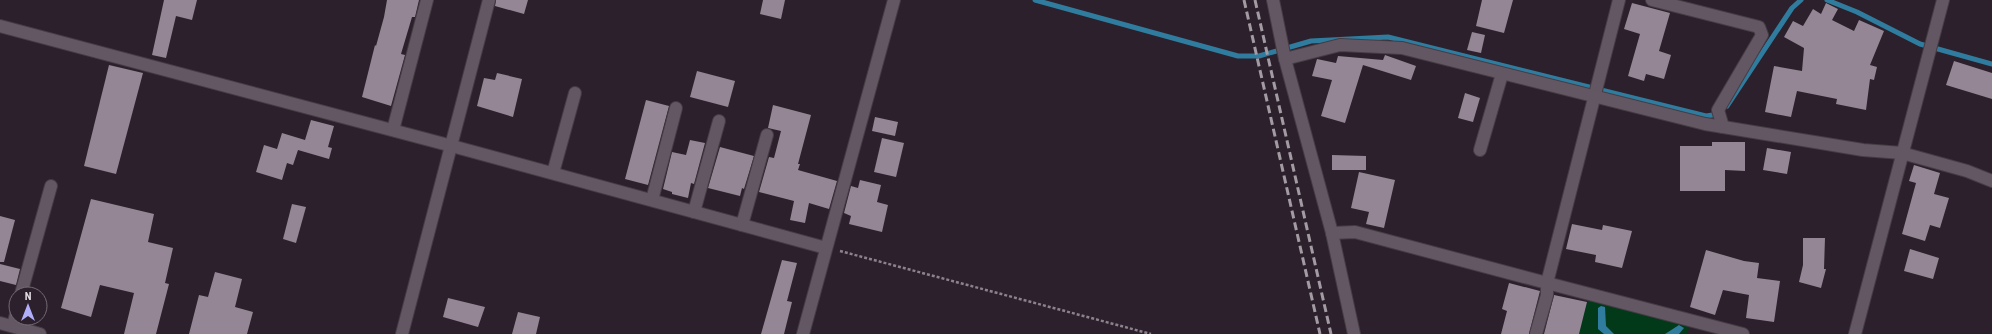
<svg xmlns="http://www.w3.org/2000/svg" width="1992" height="334" font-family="'Roboto Condensed',sans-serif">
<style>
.green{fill:#023919}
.water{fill:#2f7c9e}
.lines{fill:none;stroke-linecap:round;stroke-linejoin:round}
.stream{stroke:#2f7c9e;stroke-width:5}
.building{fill:#948694}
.minor-casing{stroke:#453c45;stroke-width:14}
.path{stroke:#8b828b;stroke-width:2.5;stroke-dasharray:3 2;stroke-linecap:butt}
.minor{stroke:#645764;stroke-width:12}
.rail{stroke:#a39ba3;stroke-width:3;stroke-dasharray:8 4;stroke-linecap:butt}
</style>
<rect width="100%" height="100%" fill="#2b202b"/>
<path class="green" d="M1588 300 1690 325 1687 334H1576Z"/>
<g class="water">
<path d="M1601 306 1605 307 1606 326 1614 334H1604L1598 329V308Z"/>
<path d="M1679 325 1684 328 1679 334H1665Z"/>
</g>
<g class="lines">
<g class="stream">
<path d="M1035 0 1238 56H1259L1311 41 1388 37 1706 116 1719 114"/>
<path d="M1827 0 1857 12 1920 44 1992 64"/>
<path d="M1727 106 1792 8 1801 0"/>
</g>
</g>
<g class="building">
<path d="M164 0H197L192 20 176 16 166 58 152 55Z"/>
<path d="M387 0H419L415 17H412L401 54 405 55 391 106 362 97 375 45 376 46 384 17Z"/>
<path d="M496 0H528L524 14 495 6Z"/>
<path d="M763 0H785L781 19 760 14Z"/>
<path d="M1482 0H1513L1504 33 1476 26Z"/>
<path d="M1632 3 1670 13 1659 51 1671 55 1664 79 1646 74 1644 81 1628 76 1640 34 1624 29Z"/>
<path d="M1826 3 1838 9 1832 20 1854 31 1859 20 1884 31 1870 65 1877 67 1874 80 1870 79 1866 110 1836 104 1837 99 1797 91 1791 117 1765 112 1774 66 1802 71 1804 48 1784 37 1793 21 1803 26 1813 9 1821 14Z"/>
<path d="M1472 32 1485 35 1481 53 1467 50Z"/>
<path d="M1385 55 1416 66 1411 80 1363 65 1345 123 1321 116 1332 80 1312 76 1317 59 1336 63 1338 56 1383 60Z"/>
<path d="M1954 61 1992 73V99L1946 85Z"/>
<path d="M109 65 143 73 116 174 84 166Z"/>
<path d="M697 71 735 81 728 107 690 97Z"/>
<path d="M497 73 522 79 513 117 477 106 484 78 495 80Z"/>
<path d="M1465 93 1480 98 1473 122 1458 118Z"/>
<path d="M646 100 669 106 648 185 625 179Z"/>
<path d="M773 105 811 115 798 164H800L798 170 837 181 829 209 809 203 805 223 790 220 794 201 759 192 769 157 774 158 781 131 768 128Z"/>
<path d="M875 117 898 122 895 136 872 131Z"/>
<path d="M311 120 334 126 328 147 332 148 329 159 298 150 293 165 287 163 282 180 256 172 264 145 277 149 282 133 305 140Z"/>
<path d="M882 138 904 143 896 177 874 172Z"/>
<path d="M690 140 705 143 694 184 691 183 688 198 672 194V192L663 189 672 152 686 155Z"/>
<path d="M1712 142H1745V171L1725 170V191H1680V146H1712Z"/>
<path d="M720 147 754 156 744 189 742 188 740 196 708 188Z"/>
<path d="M1767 148 1791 152 1787 174 1763 170Z"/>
<path d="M1332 155 1366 156V170H1332Z"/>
<path d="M1914 165 1940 173 1934 194 1949 198 1940 228 1930 225 1925 241 1902 234 1916 183 1909 181Z"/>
<path d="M1359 172 1395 180 1384 228 1366 224 1369 212 1351 208Z"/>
<path d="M860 180 881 185 877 202 888 205 882 232 849 224 851 216 844 213 851 186 858 188Z"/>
<path d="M91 199 154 214 148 242 173 248 165 283 169 284 156 334H124L134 293 100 285 91 317 61 308Z"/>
<path d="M292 204 306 207 296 243 283 239Z"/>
<path d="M0 216 15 220 4 262H0Z"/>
<path d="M1572 224 1602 230 1603 225 1632 231 1622 268 1595 262 1596 255 1566 249Z"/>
<path d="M1803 238H1825L1824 269H1826L1821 288 1799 282 1803 265Z"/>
<path d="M1910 249 1939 258 1933 279 1904 271Z"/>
<path d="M1706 250 1744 261 1759 263 1757 278 1780 281 1774 322 1746 318 1749 295 1723 290 1715 315 1690 307Z"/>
<path d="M782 260 797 263 787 301 792 302 784 334H761Z"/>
<path d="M0 264 20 269 16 285 0 281Z"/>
<path d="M215 272 242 279 235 307 253 312 247 334H189L199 295 208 297Z"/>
<path d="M1509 283 1540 291 1529 334H1501L1507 311 1502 309Z"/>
<path d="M1554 295 1587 302 1579 334H1544Z"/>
<path d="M448 298 485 307 478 327 443 317Z"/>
<path d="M518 312 540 317 536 334H512Z"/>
</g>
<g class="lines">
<defs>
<g id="minor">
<path d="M1273 0 1285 59 1332 233 1354 334"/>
<path d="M1619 0 1547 283 1743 334"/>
<path d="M1652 0 1759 27 1762 35 1718 110 1723 127"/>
<path d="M0 26 452 146 826 248"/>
<path d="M1285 59 1340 45 1402 48 1705 124 1863 150 1902 153 1967 171 1992 181"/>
<path d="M393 130 427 0"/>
<path d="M1480 150 1502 74"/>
<path d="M553 173 575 93"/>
<path d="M652 200 676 108"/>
<path d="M694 212 719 121"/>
<path d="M742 225 767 135"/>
<path d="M1332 233 1355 232 1547 283V295L1536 334"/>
<path d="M21 294 51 186"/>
<path d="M0 323 40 334"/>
<path d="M13 326 16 314"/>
<path d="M402 334 489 0"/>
<path d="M803 334 894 0"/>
<path d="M1855 334 1943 0"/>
</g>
</defs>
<use href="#minor" class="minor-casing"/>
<path class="path" d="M840 251 1151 334"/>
<use href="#minor" class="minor"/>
<g class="rail">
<path d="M1244 0 1320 334"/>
<path d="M1255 0 1331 334"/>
</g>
</g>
<g transform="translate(28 306)"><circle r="19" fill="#2b202b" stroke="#746b74"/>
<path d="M0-3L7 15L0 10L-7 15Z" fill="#b0aefa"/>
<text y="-6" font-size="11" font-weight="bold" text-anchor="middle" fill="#e2dbe2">N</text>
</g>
</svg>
